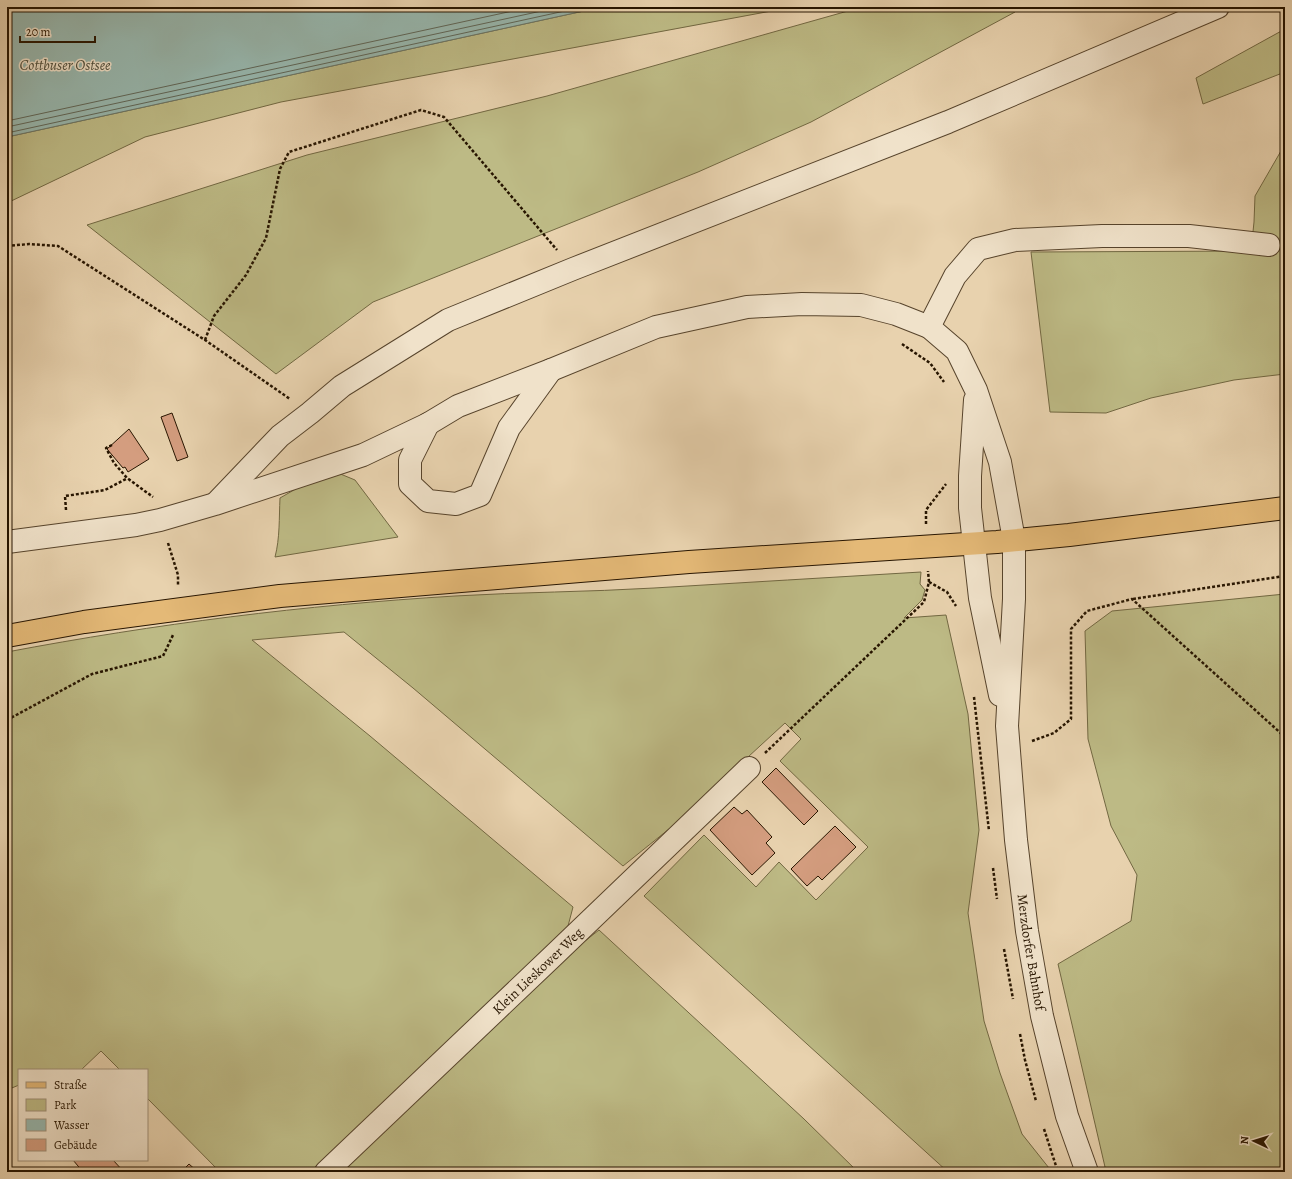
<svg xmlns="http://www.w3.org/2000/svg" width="1292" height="1179" font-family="Alegreya,serif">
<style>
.green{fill:#bdba85;stroke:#726842}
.water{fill:#97b7ae;stroke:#6a7668}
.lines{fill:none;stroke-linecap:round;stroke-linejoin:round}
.shore{stroke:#5f6657;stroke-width:1}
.building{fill:#d49d7f;stroke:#271500}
.minor-casing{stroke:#57442c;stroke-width:24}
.major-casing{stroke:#271500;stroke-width:24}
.path{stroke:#271500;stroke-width:2.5;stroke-dasharray:3 2;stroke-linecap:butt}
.minor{stroke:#f0e2ca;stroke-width:22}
.major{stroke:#e4b977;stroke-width:22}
.labels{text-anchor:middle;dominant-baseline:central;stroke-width:3;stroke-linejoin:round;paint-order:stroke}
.street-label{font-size:14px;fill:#271500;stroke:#f0e2ca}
.water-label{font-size:15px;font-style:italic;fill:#4e4e3d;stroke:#f0e2ca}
</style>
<rect width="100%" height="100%" fill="#e8d2ae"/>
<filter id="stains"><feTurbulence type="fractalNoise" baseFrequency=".005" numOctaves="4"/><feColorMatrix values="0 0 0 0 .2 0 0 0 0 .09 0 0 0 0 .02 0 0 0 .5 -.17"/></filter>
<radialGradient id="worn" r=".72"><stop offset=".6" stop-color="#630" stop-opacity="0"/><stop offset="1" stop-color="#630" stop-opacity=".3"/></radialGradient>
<g class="green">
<path d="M602 7H793L281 102 145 137 7 203V137Z"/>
<path d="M862 7H1013L1015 12 811 122 698 172 373 302 276 374 87 225 307 155 547 96Z"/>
<path d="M1285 29V72L1203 104 1196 78Z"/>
<path d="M1285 144V374L1234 380 1151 398 1106 413 1050 412 1031 252 1251 251 1254 222 1255 196Z"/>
<path d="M338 473 355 480 398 537 275 557C280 538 279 518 280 498L313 479Z"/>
<path d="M921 572 920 584 925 590 922 600 904 618 946 615 968 714 979 830 968 913 984 1021 1000 1073 1022 1134 1049 1168 1050 1172H948L644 896 704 835 756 887 779 862 816 900 868 847 780 761 801 739 785 723 674 825 623 866 413 688 344 632 252 640 370 736 573 907 568 926 556 944 316 1172H220L147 1098V1070H120L101 1051 81 1070H19V1085L7 1090V652C155 624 305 605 455 596 521 592 588 592 654 588 743 583 832 577 921 572Z"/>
<path d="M1285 594V1172H1107L1105 1167 1058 964 1131 921 1137 875 1111 826 1088 739 1085 631 1112 611Z"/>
<path d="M599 930 804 1119 858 1172H352L348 1169 347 1162 557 963Z"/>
</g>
<path class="water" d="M7 7H602L7 137Z"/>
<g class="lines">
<g class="shore">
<path d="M7 121 531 7"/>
<path d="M7 127 560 7"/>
<path d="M7 133 583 7"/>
</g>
</g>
<g class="building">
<path d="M172 413 188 457 177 461 161 417Z"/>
<path d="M129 429 149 459 128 472 125 467 123 468 107 449Z"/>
<path d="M776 768 818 811 804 825 762 782Z"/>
<path d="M734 807 742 814 747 810 772 837 766 843 775 853 752 875 710 830Z"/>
<path d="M835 826 856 847 822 880 818 876 807 886 791 869Z"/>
<path d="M73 1160H113L124 1172H83Z"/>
<path d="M189 1164 198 1172H181Z"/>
</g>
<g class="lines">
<defs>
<g id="minor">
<path d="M929 327 955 276 978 249 1015 240 1102 236H1189L1269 245"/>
<path d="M975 400 970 476V508L980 598 1000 695"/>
<path d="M428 424 410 460V484L428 501 456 504 480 495 509 428 551 370"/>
<path d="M217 502 280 436 310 413 342 386 448 320 573 269 948 122 1218 7"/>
<path id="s1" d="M7 542 136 525 160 520 215 504 363 455 428 424 458 406 551 370 656 327 747 307 802 304 861 305 896 314 929 327 957 351 976 390 1000 462 1014 540V599L1007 726 1016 840 1027 931 1042 1016 1067 1116 1087 1172"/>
<path id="s2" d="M326 1172 554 955 749 768"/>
</g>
<path id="major" d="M7 636 84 622 280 596 689 562 997 542 1069 535 1285 508"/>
</defs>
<use href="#minor" class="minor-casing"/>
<use href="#major" class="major-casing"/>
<g class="path">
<path d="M7 246 29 244 58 246 205 340 290 399"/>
<path d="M205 340 214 316 246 275 266 238 280 169 289 152 421 110 444 117 557 250"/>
<path d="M902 344 930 363 944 382"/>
<path d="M112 445 106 448 114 463 127 478 153 497"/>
<path d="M66 510 65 496 105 490 126 479"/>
<path d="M926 524V510L946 484"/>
<path d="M168 543 178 575V586"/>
<path d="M929 582 947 592 956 606"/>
<path d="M1133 599 1285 576"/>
<path d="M974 697 989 831"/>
<path d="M7 720 92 674 163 656 173 635"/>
<path d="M1032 741 1054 733 1071 719V629L1087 611 1132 599 1285 737"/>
<path d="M765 753 924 602 929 582 928 571"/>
<path d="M993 868 997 899"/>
<path d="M1004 949 1013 999"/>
<path d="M1020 1034 1025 1060 1036 1101"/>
<path d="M1044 1129 1058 1172"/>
</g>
<use href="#minor" class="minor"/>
<use href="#major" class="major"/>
</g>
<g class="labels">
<g class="street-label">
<text stroke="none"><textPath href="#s1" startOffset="1616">Merzdorfer Bahnhof</textPath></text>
<text stroke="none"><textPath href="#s2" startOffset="292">Klein Lieskower Weg</textPath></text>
</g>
<g class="water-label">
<text x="65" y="65">Cottbuser Ostsee</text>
</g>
</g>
<rect width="1292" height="1179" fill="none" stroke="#e8d2ae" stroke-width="24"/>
<rect x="8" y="8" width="1276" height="1163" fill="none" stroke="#271500" stroke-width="2"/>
<rect x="12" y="12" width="1268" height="1155" fill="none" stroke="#271500"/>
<rect x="18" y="1069" width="130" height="92" fill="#f0e2ca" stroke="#a09079"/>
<rect x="26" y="1082" width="20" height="6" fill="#e4b977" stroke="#a09079"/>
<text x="54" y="1089" font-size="12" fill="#271500">Straße</text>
<rect x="26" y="1099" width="20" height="12" fill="#bdba85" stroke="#a09079"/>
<text x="54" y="1109" font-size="12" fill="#271500">Park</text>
<rect x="26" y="1119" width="20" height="12" fill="#97b7ae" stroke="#a09079"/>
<text x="54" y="1129" font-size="12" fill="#271500">Wasser</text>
<rect x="26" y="1139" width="20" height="12" fill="#d49d7f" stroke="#a09079"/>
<text x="54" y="1149" font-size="12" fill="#271500">Gebäude</text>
<g transform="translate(1254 1141) rotate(274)" stroke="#f0e2ca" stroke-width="3" paint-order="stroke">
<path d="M0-3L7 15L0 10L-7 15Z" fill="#271500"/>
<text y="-6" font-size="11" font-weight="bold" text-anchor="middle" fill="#271500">N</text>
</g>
<path d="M20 36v6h75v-6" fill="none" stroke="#271500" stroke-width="2"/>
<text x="26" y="36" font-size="12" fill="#271500" stroke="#f0e2ca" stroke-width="3" paint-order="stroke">20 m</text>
<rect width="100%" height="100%" filter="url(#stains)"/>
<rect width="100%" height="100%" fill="url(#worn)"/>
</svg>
